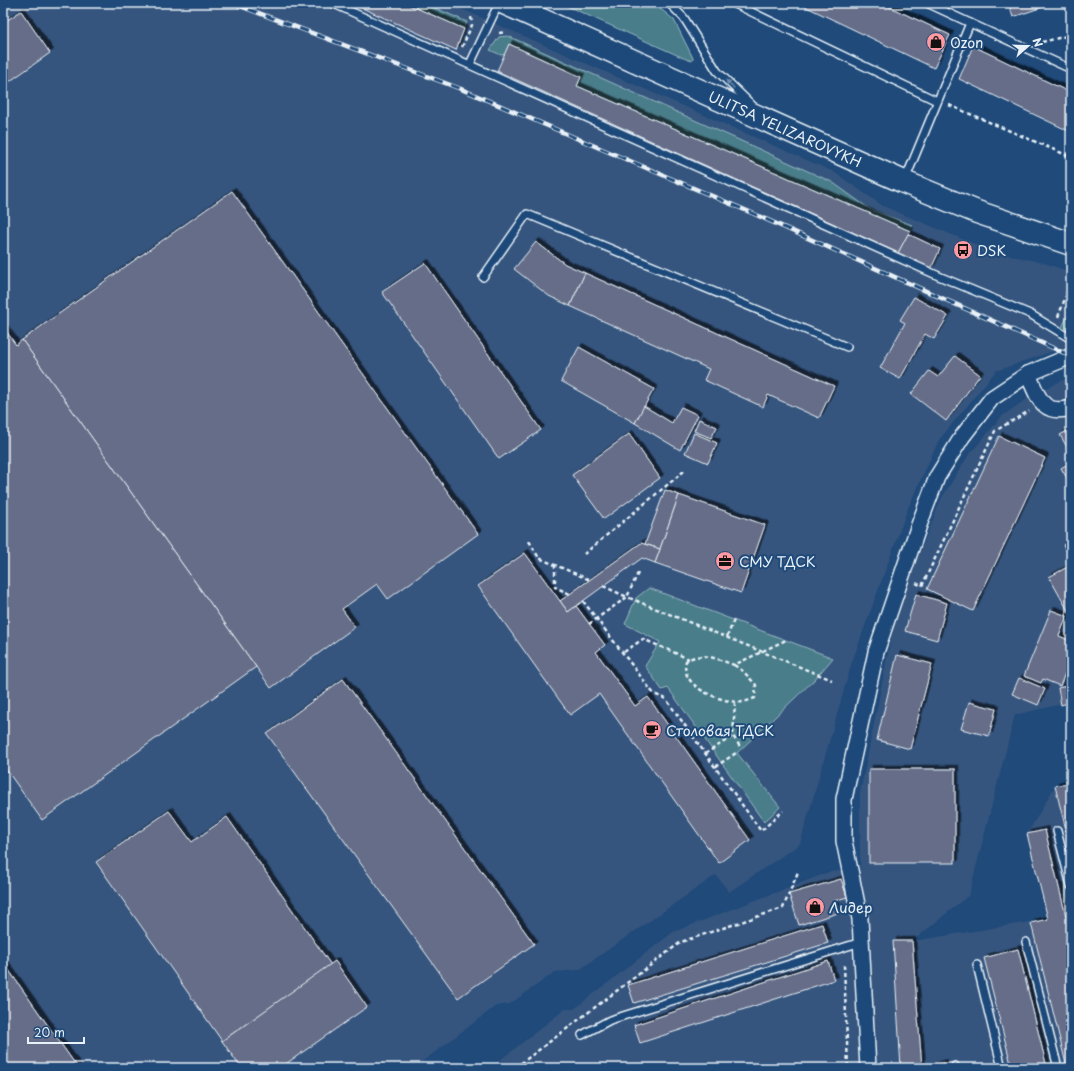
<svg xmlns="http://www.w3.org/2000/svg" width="1074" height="1071" font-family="'Playpen Sans',sans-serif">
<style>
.built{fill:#34547e}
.green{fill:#497d8a;stroke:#98b7c1}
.building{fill:#666d88;stroke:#e8f1f8;filter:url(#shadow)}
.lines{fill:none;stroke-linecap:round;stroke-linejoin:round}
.service-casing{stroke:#e8f1f8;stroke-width:10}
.minor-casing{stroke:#e8f1f8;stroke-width:18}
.primary-casing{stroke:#e8f1f8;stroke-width:25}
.path{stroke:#e8f1f8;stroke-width:2.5;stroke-dasharray:4 3;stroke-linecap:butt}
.service{stroke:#1f4a7a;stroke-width:7}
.minor{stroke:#1f4a7a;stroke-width:15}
.primary{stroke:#1f4a7a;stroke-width:22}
.rail-casing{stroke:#e8f1f8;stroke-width:4.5}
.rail{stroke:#1f4a7a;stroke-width:3;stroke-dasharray:9;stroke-linecap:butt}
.oneway{fill:#6f8dac}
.labels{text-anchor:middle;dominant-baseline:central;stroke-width:4;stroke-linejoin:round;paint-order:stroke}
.poi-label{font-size:14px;fill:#e8f1f8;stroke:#1f4a7a;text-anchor:start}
.street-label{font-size:14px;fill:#e8f1f8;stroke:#1f4a7a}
</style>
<defs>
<filter id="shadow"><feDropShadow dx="3.5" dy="-3.5" stdDeviation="0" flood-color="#0009"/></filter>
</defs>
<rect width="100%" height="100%" fill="#1f4a7a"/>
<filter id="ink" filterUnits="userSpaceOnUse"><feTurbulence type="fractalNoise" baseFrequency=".025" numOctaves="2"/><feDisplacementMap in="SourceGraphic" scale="8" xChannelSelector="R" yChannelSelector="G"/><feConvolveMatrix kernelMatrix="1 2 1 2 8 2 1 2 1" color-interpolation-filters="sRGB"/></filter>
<g filter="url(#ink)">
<g class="built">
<path d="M3 3H448L834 172 883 206 991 251 1044 263 1071 272V345L996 371 939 440 908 508 852 662 800 844 729 892 716 875 579 970 555 972 510 1004 496 1006 414 1068H3Z"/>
<path d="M1071 376V702L1015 715 969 895 913 941 1048 919 1027 834 1055 786 1071 782V1068H490L565 1009H574L673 932 829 872 860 869V793L891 638 906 588 941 499 968 456 1002 416 1031 396Z"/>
</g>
<g class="green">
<path d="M405 3H424L467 22 464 29Z"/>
<path d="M560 3H644L662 10 674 20 693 58 692 61 686 59Z"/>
<path d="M508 36 832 182 871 210 912 225 910 231 577 86 581 76 509 44 505 54 501 55 490 50 499 37Z"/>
<path d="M1071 309V336L1061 329Z"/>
<path d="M649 588 833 658 814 680 737 753 780 807 764 822 668 688 662 690 645 666 660 642 625 624 636 598Z"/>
</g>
<g class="building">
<path d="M351 3H405L464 29 456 50Z"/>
<path d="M798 3H881L950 35 934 68Z"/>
<path d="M1008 3H1055L1013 17Z"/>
<path d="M21 11 50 53 3 86V23Z"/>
<path d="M509 44 581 77 577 86 910 231 898 253 497 71Z"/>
<path d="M973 46 1071 93V132L959 79Z"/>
<path d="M232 191 478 534 388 599 377 584 342 609 355 627 271 688 22 340Z"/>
<path d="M908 234 940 249 931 269 898 253Z"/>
<path d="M536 242 565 264 585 273 570 306 549 296 514 269Z"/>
<path d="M425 263 541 430 499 459 382 292Z"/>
<path d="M585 273 834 386 819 418 768 395 763 407 704 380 709 369 570 306Z"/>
<path d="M914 297 948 316 934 339 925 334 900 379 880 368 905 323 900 320Z"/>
<path d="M3 327 16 345 22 340 256 667 42 820 3 765Z"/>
<path d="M579 347 654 389 635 423 561 381Z"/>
<path d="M955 356 980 375 946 421 911 394 929 371 938 377Z"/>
<path d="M644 406 672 423 681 407 698 415 680 450 635 423Z"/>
<path d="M699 419 717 427 711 438 694 431Z"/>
<path d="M1071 429V454L1060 435Z"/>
<path d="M694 433 717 443 708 463 685 453Z"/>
<path d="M629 434 660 478 604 519 572 475Z"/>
<path d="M999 436 1045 458 973 611 927 589Z"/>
<path d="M1071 462V485L1061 468Z"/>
<path d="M665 490 679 495 660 549 645 544Z"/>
<path d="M679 495 765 525 741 593 655 563Z"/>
<path d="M1071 541V559L1063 545Z"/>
<path d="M641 543 660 549 655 563 642 558 568 612 560 601Z"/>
<path d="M525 553 568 612 576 606 605 645 596 652 635 706 648 697 750 840 719 863 599 694 570 715 478 586Z"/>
<path d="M1071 565V616L1049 577Z"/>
<path d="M916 594 947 603 937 640 905 631Z"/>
<path d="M1051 610 1067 616 1059 636 1071 641V658L1060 686 1043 679 1041 683 1024 676Z"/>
<path d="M897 655 932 664 910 749 877 740Z"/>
<path d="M1019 678 1045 689 1038 705 1012 694Z"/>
<path d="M343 679 534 944 458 998 267 734Z"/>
<path d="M1071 685V702L1061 705 1058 688Z"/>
<path d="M969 702 996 709 989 736 961 729Z"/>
<rect x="869" y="769" width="86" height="94"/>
<path d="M1071 782V850L1055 786Z"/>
<path d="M169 811 192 842 227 817 331 965 222 1041 96 862Z"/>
<path d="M1045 830 1071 937V1068H1067L1031 923 1048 919 1027 834Z"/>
<path d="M841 879 847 897 834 901 838 913 799 925 789 894Z"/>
<path d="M822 924 828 943 634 1003 628 985Z"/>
<path d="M893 941H912L922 1068H901Z"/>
<path d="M1018 949 1047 1068H1012L984 958Z"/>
<path d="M335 961 367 1007 280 1068H241L222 1041Z"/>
<path d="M828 961 834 980 640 1043 634 1025Z"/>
<path d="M3 962 78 1068H3Z"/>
<path d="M944 1063 945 1068H929V1067Z"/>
</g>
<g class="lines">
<defs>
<g id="service">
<path d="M332 3 941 277 1030 314 1071 339"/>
<path d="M669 3 684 18 717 71 751 104"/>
<path d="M733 3 937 101"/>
<path d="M970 23 1071 69"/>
<path d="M470 64 499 3"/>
<path d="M905 180 970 23 927 3"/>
<path d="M483 277 527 214 847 347"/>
<path d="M1057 831 1071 886"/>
<path d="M1026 942 1058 1068"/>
<path d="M977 965 1002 1068"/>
<path d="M582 1035 610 1020 861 942"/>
<path d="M955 1066V1068"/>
</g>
<g id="minor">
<path d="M1028 374C1038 397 1042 416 1071 408"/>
<path d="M868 1068 860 919 844 841V799L876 652 919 525 937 477 962 437 992 398 1028 374 1071 356"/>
</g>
<path id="primary" d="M504 3 904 182 977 212 1071 244"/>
</defs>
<use href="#service" class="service-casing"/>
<use href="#minor" class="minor-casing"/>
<use href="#primary" class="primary-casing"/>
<g class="path">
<path d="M499 33 506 32"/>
<path d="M1042 42 1071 35"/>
<path d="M462 47 472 25 471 16"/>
<path d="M949 105 1071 157"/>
<path d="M1070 277 1066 296 1071 297"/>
<path d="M1058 317 1066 296"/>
<path d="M529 541 539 558 590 580"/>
<path d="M584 554 684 471"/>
<path d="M555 564V587L570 594"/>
<path d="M916 583 922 586 995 431 1029 411"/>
<path d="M603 586 627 597 638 573"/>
<path d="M583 601 654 694 666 699 761 831 783 811"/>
<path d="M589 624 627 597 832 680"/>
<path d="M727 637 734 620"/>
<path d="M624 652 643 639 689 659"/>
<path d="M734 665 743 671 756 685 755 698C749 700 744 703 738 702 718 701 679 686 686 661 702 651 717 659 734 665L786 640"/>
<path d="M735 702 733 736 741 748"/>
<path d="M705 754 733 736"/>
<path d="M715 767 736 753"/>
<path d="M844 965 848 1068"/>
<path d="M515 1068 681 942 783 908 798 872"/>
</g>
<use href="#service" class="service"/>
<use href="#minor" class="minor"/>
<use href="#primary" class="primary"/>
<defs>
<path id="rail" d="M232 3 461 89 752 213 1071 356"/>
</defs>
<use href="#rail" class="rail-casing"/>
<use href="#rail" class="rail"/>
</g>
<defs><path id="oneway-solid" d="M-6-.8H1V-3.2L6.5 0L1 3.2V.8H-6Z"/></defs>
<use class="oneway" href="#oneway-solid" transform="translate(730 84) rotate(-135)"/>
</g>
<defs>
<symbol id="shop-disc" viewBox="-11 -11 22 22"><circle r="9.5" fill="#ff9aa2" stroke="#1f4a7a"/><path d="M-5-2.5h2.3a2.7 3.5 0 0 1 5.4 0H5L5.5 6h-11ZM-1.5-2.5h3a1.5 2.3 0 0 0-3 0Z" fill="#111"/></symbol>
<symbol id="bus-disc" viewBox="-11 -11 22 22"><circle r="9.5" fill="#ff9aa2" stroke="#1f4a7a"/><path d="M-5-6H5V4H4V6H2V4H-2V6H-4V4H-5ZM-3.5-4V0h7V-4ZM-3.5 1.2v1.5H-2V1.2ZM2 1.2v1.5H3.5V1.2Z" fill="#111"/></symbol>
<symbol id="office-disc" viewBox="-11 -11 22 22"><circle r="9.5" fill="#ff9aa2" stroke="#1f4a7a"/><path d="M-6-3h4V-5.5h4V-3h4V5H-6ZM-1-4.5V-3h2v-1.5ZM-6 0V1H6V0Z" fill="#111"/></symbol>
<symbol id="cafe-disc" viewBox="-11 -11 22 22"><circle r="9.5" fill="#ff9aa2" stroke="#1f4a7a"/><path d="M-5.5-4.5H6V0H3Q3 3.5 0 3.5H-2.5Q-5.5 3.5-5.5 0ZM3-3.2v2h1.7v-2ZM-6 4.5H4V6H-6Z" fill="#111"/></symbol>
</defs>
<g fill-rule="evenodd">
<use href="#shop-disc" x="925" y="31" width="22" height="22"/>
<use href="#bus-disc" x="952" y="239" width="22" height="22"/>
<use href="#office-disc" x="714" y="550" width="22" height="22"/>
<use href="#cafe-disc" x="641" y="719" width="22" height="22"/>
<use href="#shop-disc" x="804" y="896" width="22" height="22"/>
</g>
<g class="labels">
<g class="poi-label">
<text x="950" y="42">Ozon</text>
<text x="977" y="250">DSK</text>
<text x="739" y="561">СМУ ТДСК</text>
<text x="666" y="730">Столовая ТДСК</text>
<text x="829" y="907">Лидер</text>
</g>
<g class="street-label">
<text transform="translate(785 129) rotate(24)">ULITSA YELIZAROVYKH</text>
</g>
</g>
<rect width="1074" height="1071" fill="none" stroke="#1f4a7a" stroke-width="16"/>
<rect x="8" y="8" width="1058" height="1055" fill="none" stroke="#e8f1f8" stroke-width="1.5" filter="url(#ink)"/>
<g transform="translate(1028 46) rotate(70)" stroke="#1f4a7a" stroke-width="3" paint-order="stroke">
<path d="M0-3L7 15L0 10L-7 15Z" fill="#e8f1f8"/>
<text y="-6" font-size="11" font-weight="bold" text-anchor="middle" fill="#e8f1f8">N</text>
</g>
<path d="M28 1037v6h56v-6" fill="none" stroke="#e8f1f8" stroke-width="2"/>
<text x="34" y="1037" font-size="12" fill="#e8f1f8" stroke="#1f4a7a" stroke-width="3" paint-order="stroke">20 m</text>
</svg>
